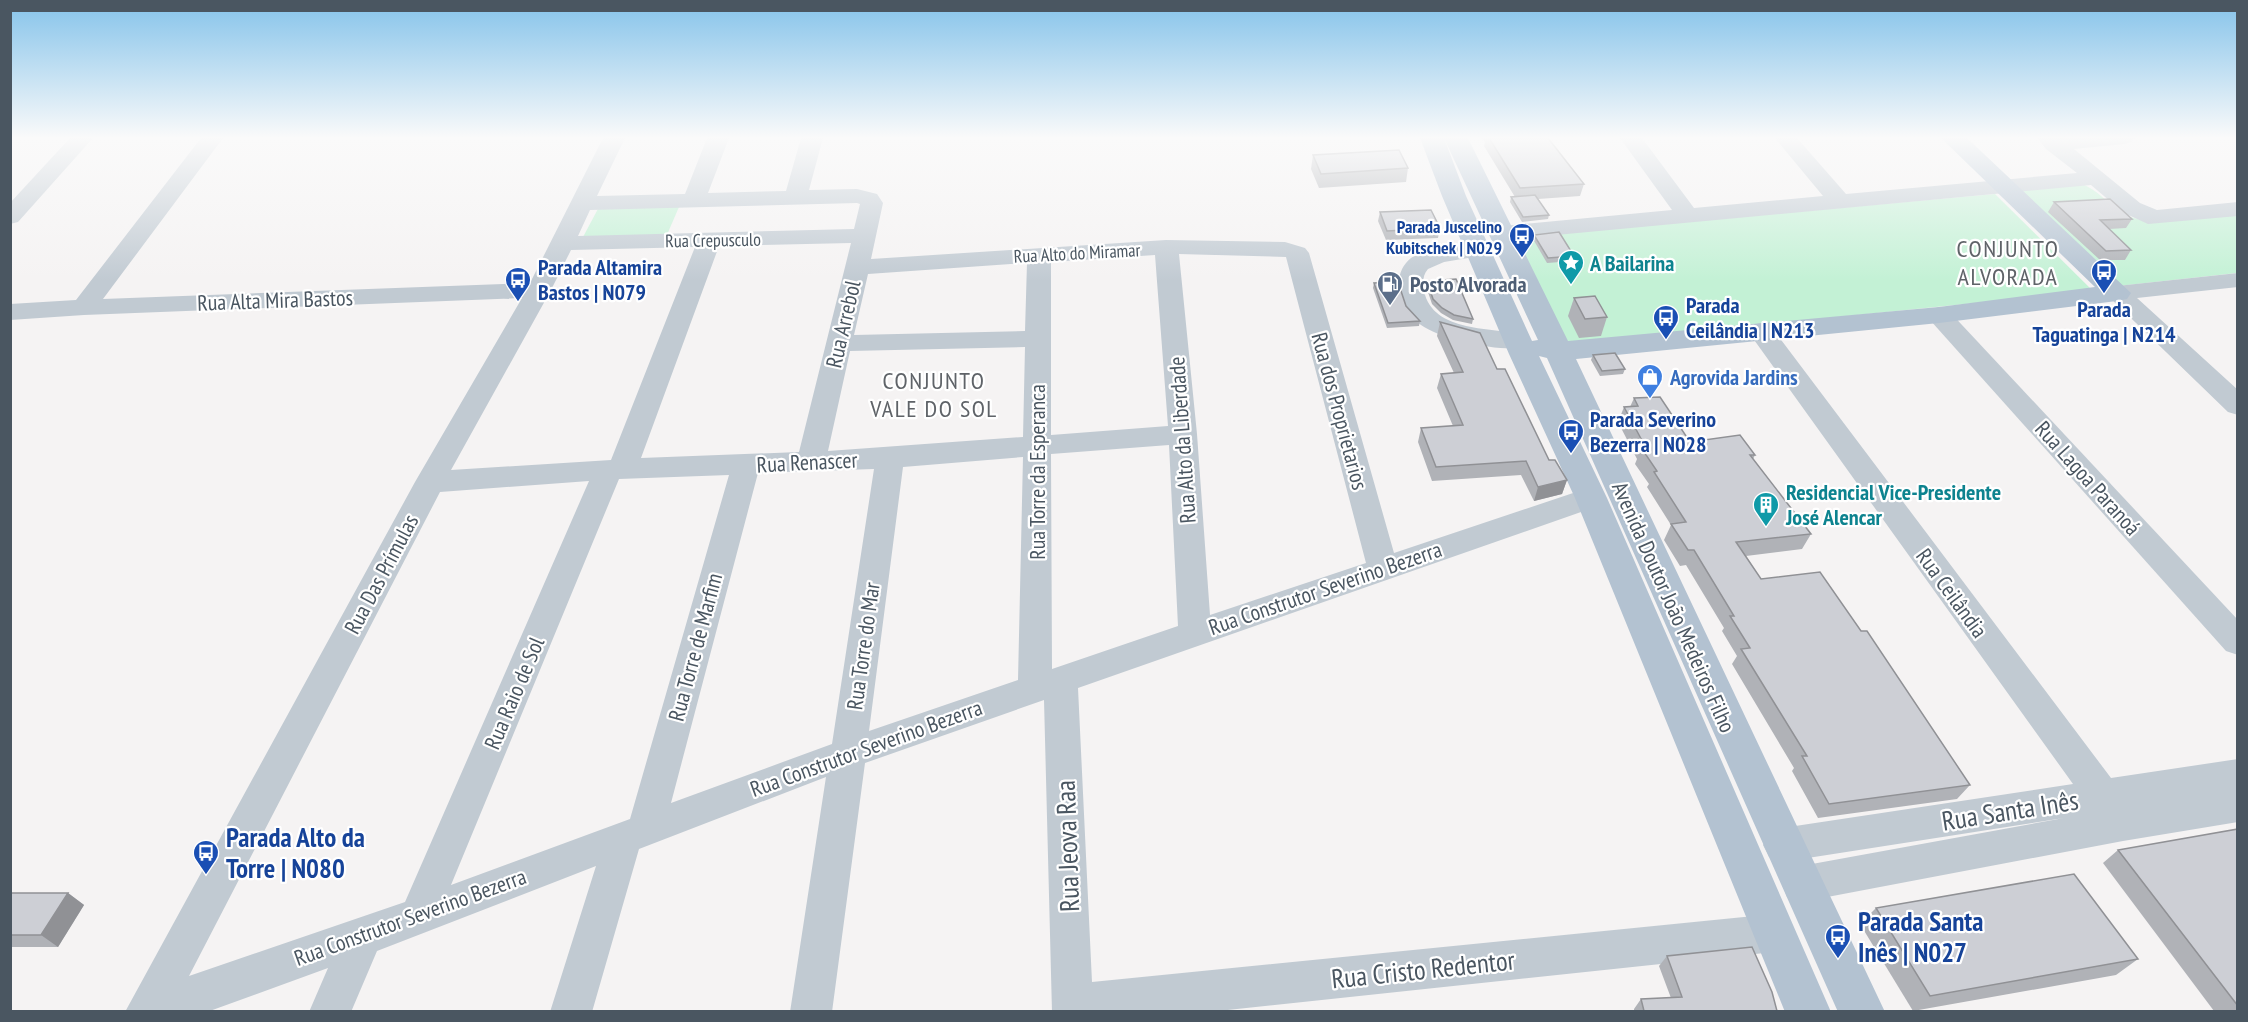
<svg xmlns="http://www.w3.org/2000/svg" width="2248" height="1022" font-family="'PT Sans Narrow',sans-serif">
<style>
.green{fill:#c3f1d5}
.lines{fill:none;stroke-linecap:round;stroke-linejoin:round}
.minor{fill:#c1cad2;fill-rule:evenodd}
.major{fill:#b3c2d1;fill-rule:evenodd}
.wall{fill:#b0b2b7}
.shaded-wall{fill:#909195}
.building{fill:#cdcfd5;stroke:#909195;stroke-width:1.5}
.labels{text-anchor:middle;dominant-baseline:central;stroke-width:4.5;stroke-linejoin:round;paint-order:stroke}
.far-transit-label{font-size:18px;font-weight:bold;fill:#164399;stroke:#fff;text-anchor:end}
.far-street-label{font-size:18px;fill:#4a5661;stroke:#fff}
.culture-label{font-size:22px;font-weight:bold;fill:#0d838f;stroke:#fff;text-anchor:start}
.transit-label{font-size:22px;font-weight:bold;fill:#164399;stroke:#fff;text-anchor:start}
.service-label{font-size:22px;font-weight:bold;fill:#4e5e75;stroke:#fff;text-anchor:start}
.street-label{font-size:22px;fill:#4a5661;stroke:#fff}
.shop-label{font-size:22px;font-weight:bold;fill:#366cbe;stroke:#fff;text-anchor:start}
.neighbourhood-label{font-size:24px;letter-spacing:1.5px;fill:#5f6368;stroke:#fff}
.near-street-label{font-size:27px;fill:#4a5661;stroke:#fff}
.near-transit-label{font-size:27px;font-weight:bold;fill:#164399;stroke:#fff;text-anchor:start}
</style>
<rect width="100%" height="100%" fill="#f5f3f3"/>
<g class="green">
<path d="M2081 184C2098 189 2107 204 2122 213 2150 230 2206 216 2237 213V273L2118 286 2015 191Z"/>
<path d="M1995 194 2093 291 1582 343 1566 341 1517 251 1529 236Z"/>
<path d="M599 207H679L666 237H583Z"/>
</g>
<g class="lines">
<g class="minor">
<path d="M70 138H93L18 222 10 224V203Z"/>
<path d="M201 138H223L103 299 530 283 603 138H625L597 196 685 194 707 138H729L708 193 786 191 801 138H823L809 190 857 189 877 194 883 203 871 259 1166 240 1285 242 1305 248 1309 253 1394 553 1591 487 1601 491 1606 498 1601 505 1078 688 1092 982 1774 914 1788 919 1794 933 1788 947 1774 952 1209 1012H1052L1044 700 865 763 832 1012H790L826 777 639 849 592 1012H550L596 866 377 951 351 1012H309L328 968 207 1012H125L415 482 522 298 84 315 10 320V304L76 300ZM857 203 860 204 854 229 578 236 590 210ZM851 243 799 452 641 458 719 246ZM695 247 611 460 451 470 551 290 571 250ZM1179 254 1286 257 1366 563 1210 615 1197 434ZM1155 255 1168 426 1051 435V262ZM1027 263 1025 331 854 335 868 274ZM1025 347 1023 437 828 451 850 351ZM1169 445 1178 626 1052 669 1051 454ZM1023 457 1018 680 869 731 903 467ZM874 469 832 744 671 803 758 473ZM729 475 630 819 451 885 619 479ZM589 481 405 902 189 976 440 492Z"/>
<path d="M1620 138H1642L1694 208 1823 196 1775 138H1797L1846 194 2077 173 2046 149 2037 138H2135L2131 142 2124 144 2074 149 2140 203 2157 210 2238 202V216L2148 224 2124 213 2091 185 1503 240 1495 238 1491 233 1495 228 1503 226 1672 210Z"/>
<path d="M1478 243 1486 245 1490 250 1486 255 1444 262 1428 269C1422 276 1423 283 1424 291 1433 334 1495 327 1527 335L1531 341 1527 347C1503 353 1442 340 1421 325 1410 317 1402 304 1400 291 1397 278 1401 266 1411 258 1429 246 1457 246 1478 243Z"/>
<path d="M2238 273V287L2137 298 2238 390V415L2228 412 2105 293 2108 288 2117 286Z"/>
<path d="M1939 307 1948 310 2238 620V655L2226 651 1930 320 1926 315 1930 310Z"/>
<path d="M1761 323 1770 325 2111 778 2238 759V822L2123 841 1801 902 1787 897 1782 884 1787 871 1801 866 2064 818 1782 862 1769 857 1763 845 1769 833 1782 828 2073 784 1752 337 1748 331 1752 325Z"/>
</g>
<path class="major" d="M1420 138H1444L1466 196 1532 341 1538 340 1444 138H1468L1568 341 1939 307 2095 287 1941 138H1967L2131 293 2127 299 2117 301 1939 323 1576 359 1885 1012H1838L1547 358 1539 356 1607 498 1831 1012H1785L1575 498 1509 354 1442 196Z"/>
</g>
<g class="wall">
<path d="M1482 138H1548L1584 184 1580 196 1538 199 1549 215 1548 219 1522 222 1510 202 1511 197H1515L1484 146 1485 142Z"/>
<path d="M1313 155 1408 168 1406 182 1319 188 1311 169Z"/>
<path d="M2054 202 2132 219 2126 228 2109 229 2131 250 2125 260H2100L2048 212Z"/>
<path d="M1380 212 1440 228 1438 238 1386 240 1378 221Z"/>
<path d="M1534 235 1574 256 1573 261 1547 263 1533 239Z"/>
<path d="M1427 281 1473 319 1472 324 1453 320 1441 313 1432 304 1426 286Z"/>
<path d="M1374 283 1406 306 1420 321 1419 326 1387 328 1373 288Z"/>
<path d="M1574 298 1607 317 1601 336 1579 338 1568 316Z"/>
<path d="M1440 322 1497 369 1549 460 1567 480 1562 494 1534 501 1521 475 1432 481 1418 442 1421 428 1453 426 1437 388 1441 374 1454 373 1437 336Z"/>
<path d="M1593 355 1625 369 1623 374 1600 376 1591 360Z"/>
<path d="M1634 398 1690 442 1755 455 1753 459 1811 534 1802 549 1746 556 1761 579 1861 631 1970 785 1957 799 1818 818 1792 771 1794 768 1732 664 1737 656 1722 631 1724 628 1686 565 1680 566 1664 540 1671 525 1647 487 1649 484 1635 464 1637 459 1618 422 1624 407H1630Z"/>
<path d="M2238 829V1011H2214L2103 863 2118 850Z"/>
<path d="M10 893H68L84 905 58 947H10Z"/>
<path d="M1876 908 2138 959 2116 975 1913 1011 1860 924Z"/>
<path d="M1667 956 1777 1011H1634V1009L1641 999 1671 998 1659 966Z"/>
</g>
<g class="shaded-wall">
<path d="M1567 480 1562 494 1534 501 1538 487Z"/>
<path d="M68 893 84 905 58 947 41 935Z"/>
</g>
<g class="building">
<path d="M1489 138H1548L1584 184 1520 188Z"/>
<path d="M1399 150 1408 168 1321 174 1313 155Z"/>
<path d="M1535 195 1549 215 1523 217 1511 197Z"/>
<path d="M2110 199 2132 219 2100 220 2131 250 2106 251 2054 202Z"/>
<path d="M1431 210 1440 228 1387 231 1380 212Z"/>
<path d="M1559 232 1574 256 1548 258 1534 235Z"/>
<path d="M1456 279 1473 319 1454 315 1442 308 1433 299 1427 281Z"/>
<path d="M1398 282 1406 306 1420 321 1388 323 1374 283Z"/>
<path d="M1595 296 1607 317 1585 319 1574 298Z"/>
<path d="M1440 322 1480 333 1497 369H1505L1549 460H1555L1567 480 1538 487 1526 461 1436 467 1421 428 1463 425 1441 374 1463 372Z"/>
<path d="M1615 353 1625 369 1602 371 1593 355Z"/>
<path d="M1660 397 1690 442 1740 435 1755 455H1750L1811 534 1736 542 1761 579 1820 572 1861 631H1867L1970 785 1829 804 1802 756H1807L1741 649 1750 648 1730 616H1734L1694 550H1688L1671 524 1686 522 1654 472 1657 471 1642 449 1646 448 1624 407 1638 406 1634 398Z"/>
<path d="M2238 829V1006L2118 850Z"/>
<path d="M2074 874 2138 959 1930 996 1876 908Z"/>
<path d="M10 893H68L41 935H10Z"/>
<path d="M1752 947 1772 992 1777 1011H1644L1641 999 1682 997 1667 956Z"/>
</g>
<linearGradient id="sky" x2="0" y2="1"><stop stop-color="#85c3ea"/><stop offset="0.49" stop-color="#fafafa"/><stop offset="1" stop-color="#fafafa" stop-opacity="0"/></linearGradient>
<rect width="2248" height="281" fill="url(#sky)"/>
<defs>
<symbol id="bus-pin" viewBox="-11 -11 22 30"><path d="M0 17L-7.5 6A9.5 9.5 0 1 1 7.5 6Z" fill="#1a4fb4" stroke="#fff"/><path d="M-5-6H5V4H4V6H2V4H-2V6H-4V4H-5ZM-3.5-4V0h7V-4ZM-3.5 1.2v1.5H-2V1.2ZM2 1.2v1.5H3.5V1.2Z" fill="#fff"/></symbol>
<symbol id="sight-pin" viewBox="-11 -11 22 30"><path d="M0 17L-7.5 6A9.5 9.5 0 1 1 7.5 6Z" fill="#0f9aa8" stroke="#fff"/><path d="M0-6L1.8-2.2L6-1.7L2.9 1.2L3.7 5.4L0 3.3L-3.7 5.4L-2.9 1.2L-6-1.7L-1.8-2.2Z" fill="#fff"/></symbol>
<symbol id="fuel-pin" viewBox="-11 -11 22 30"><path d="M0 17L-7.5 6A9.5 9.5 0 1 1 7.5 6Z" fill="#5c6f8a" stroke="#fff"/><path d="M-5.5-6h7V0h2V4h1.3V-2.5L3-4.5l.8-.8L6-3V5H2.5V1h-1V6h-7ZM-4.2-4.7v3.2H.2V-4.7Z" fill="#fff"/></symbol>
<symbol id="shop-pin" viewBox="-11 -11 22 30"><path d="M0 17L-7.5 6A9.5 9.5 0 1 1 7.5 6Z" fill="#3f7fe0" stroke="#fff"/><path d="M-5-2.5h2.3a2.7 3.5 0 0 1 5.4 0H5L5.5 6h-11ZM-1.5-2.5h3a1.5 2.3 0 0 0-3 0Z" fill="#fff"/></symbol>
<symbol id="building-pin" viewBox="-11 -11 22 30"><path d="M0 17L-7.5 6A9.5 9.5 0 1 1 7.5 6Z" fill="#0f9aa8" stroke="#fff"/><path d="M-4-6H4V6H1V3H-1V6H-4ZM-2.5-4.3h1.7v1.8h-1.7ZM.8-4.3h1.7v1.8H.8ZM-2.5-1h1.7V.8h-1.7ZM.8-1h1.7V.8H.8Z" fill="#fff"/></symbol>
</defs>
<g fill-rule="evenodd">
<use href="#bus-pin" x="1507" y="221" width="30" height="40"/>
<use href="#sight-pin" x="1556" y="248" width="30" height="40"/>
<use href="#bus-pin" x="2089" y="257" width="30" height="40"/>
<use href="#bus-pin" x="503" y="265" width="30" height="40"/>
<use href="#fuel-pin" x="1375" y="269" width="30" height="40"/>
<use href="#bus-pin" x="1651" y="303" width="30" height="40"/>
<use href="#shop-pin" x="1635" y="362" width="30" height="40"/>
<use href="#bus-pin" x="1556" y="417" width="30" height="40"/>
<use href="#building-pin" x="1751" y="490" width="30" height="40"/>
<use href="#bus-pin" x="191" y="838" width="30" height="40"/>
<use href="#bus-pin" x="1823" y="922" width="30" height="40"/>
</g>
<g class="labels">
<g class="far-transit-label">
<text x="1502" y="226">Parada Juscelino<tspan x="1502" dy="21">Kubitschek | N029</tspan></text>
</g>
<g class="far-street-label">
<text transform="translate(713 240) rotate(-1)">Rua Crepusculo</text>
<text transform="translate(1077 253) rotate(-3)">Rua Alto do Miramar</text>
</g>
<g class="culture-label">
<text x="1590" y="263">A Bailarina</text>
<text x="1786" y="492">Residencial Vice-Presidente<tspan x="1786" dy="25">José Alencar</tspan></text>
</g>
<g class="transit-label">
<text x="538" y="267">Parada Altamira<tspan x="538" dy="25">Bastos | N079</tspan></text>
<text x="1686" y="305">Parada<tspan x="1686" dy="25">Ceilândia | N213</tspan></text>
<text x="2104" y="309" text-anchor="middle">Parada<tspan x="2104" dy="25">Taguatinga | N214</tspan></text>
<text x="1590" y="419">Parada Severino<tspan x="1590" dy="25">Bezerra | N028</tspan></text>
</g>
<g class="service-label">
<text x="1410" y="284">Posto Alvorada</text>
</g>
<g class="street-label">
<text transform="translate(275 300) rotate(-2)">Rua Alta Mira Bastos</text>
<text transform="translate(843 324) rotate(-77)">Rua Arrebol</text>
<text transform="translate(1340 411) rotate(75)">Rua dos Proprietarios</text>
<text transform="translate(1182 440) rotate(-94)">Rua Alto da Liberdade</text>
<text transform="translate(807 462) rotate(-3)">Rua Renascer</text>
<text transform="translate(1037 472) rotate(-90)">Rua Torre da Esperanca</text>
<text transform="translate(2088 478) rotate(48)">Rua Lagoa Paranoá</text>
<text transform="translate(381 574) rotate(-62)">Rua Das Prímulas</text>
<text transform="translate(1325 588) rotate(-19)">Rua Construtor Severino Bezerra</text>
<text transform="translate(1952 593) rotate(54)">Rua Ceilândia</text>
<text transform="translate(1674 607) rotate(66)">Avenida Doutor João Medeiros Filho</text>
<text transform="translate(863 646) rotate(-82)">Rua Torre do Mar</text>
<text transform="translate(695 647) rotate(-75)">Rua Torre de Marfim</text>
<text transform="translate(514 693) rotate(-67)">Rua Raio de Sol</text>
<text transform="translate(866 748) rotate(-20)">Rua Construtor Severino Bezerra</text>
<text transform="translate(410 917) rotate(-20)">Rua Construtor Severino Bezerra</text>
</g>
<g class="shop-label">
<text x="1670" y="377">Agrovida Jardins</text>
</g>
<g class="neighbourhood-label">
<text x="2008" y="248">CONJUNTO<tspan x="2008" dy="28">ALVORADA</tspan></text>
<text x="934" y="380">CONJUNTO<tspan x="934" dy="28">VALE DO SOL</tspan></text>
</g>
<g class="near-street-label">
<text transform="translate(2010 810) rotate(-9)">Rua Santa Inês</text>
<text transform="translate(1067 846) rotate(-92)">Rua Jeova Raa</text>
<text transform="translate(1423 969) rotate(-6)">Rua Cristo Redentor</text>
</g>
<g class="near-transit-label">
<text x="226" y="837">Parada Alto da<tspan x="226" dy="31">Torre | N080</tspan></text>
<text x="1858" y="921">Parada Santa<tspan x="1858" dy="31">Inês | N027</tspan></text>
</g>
</g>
<rect width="2248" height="1022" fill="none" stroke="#4a5661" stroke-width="24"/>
</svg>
